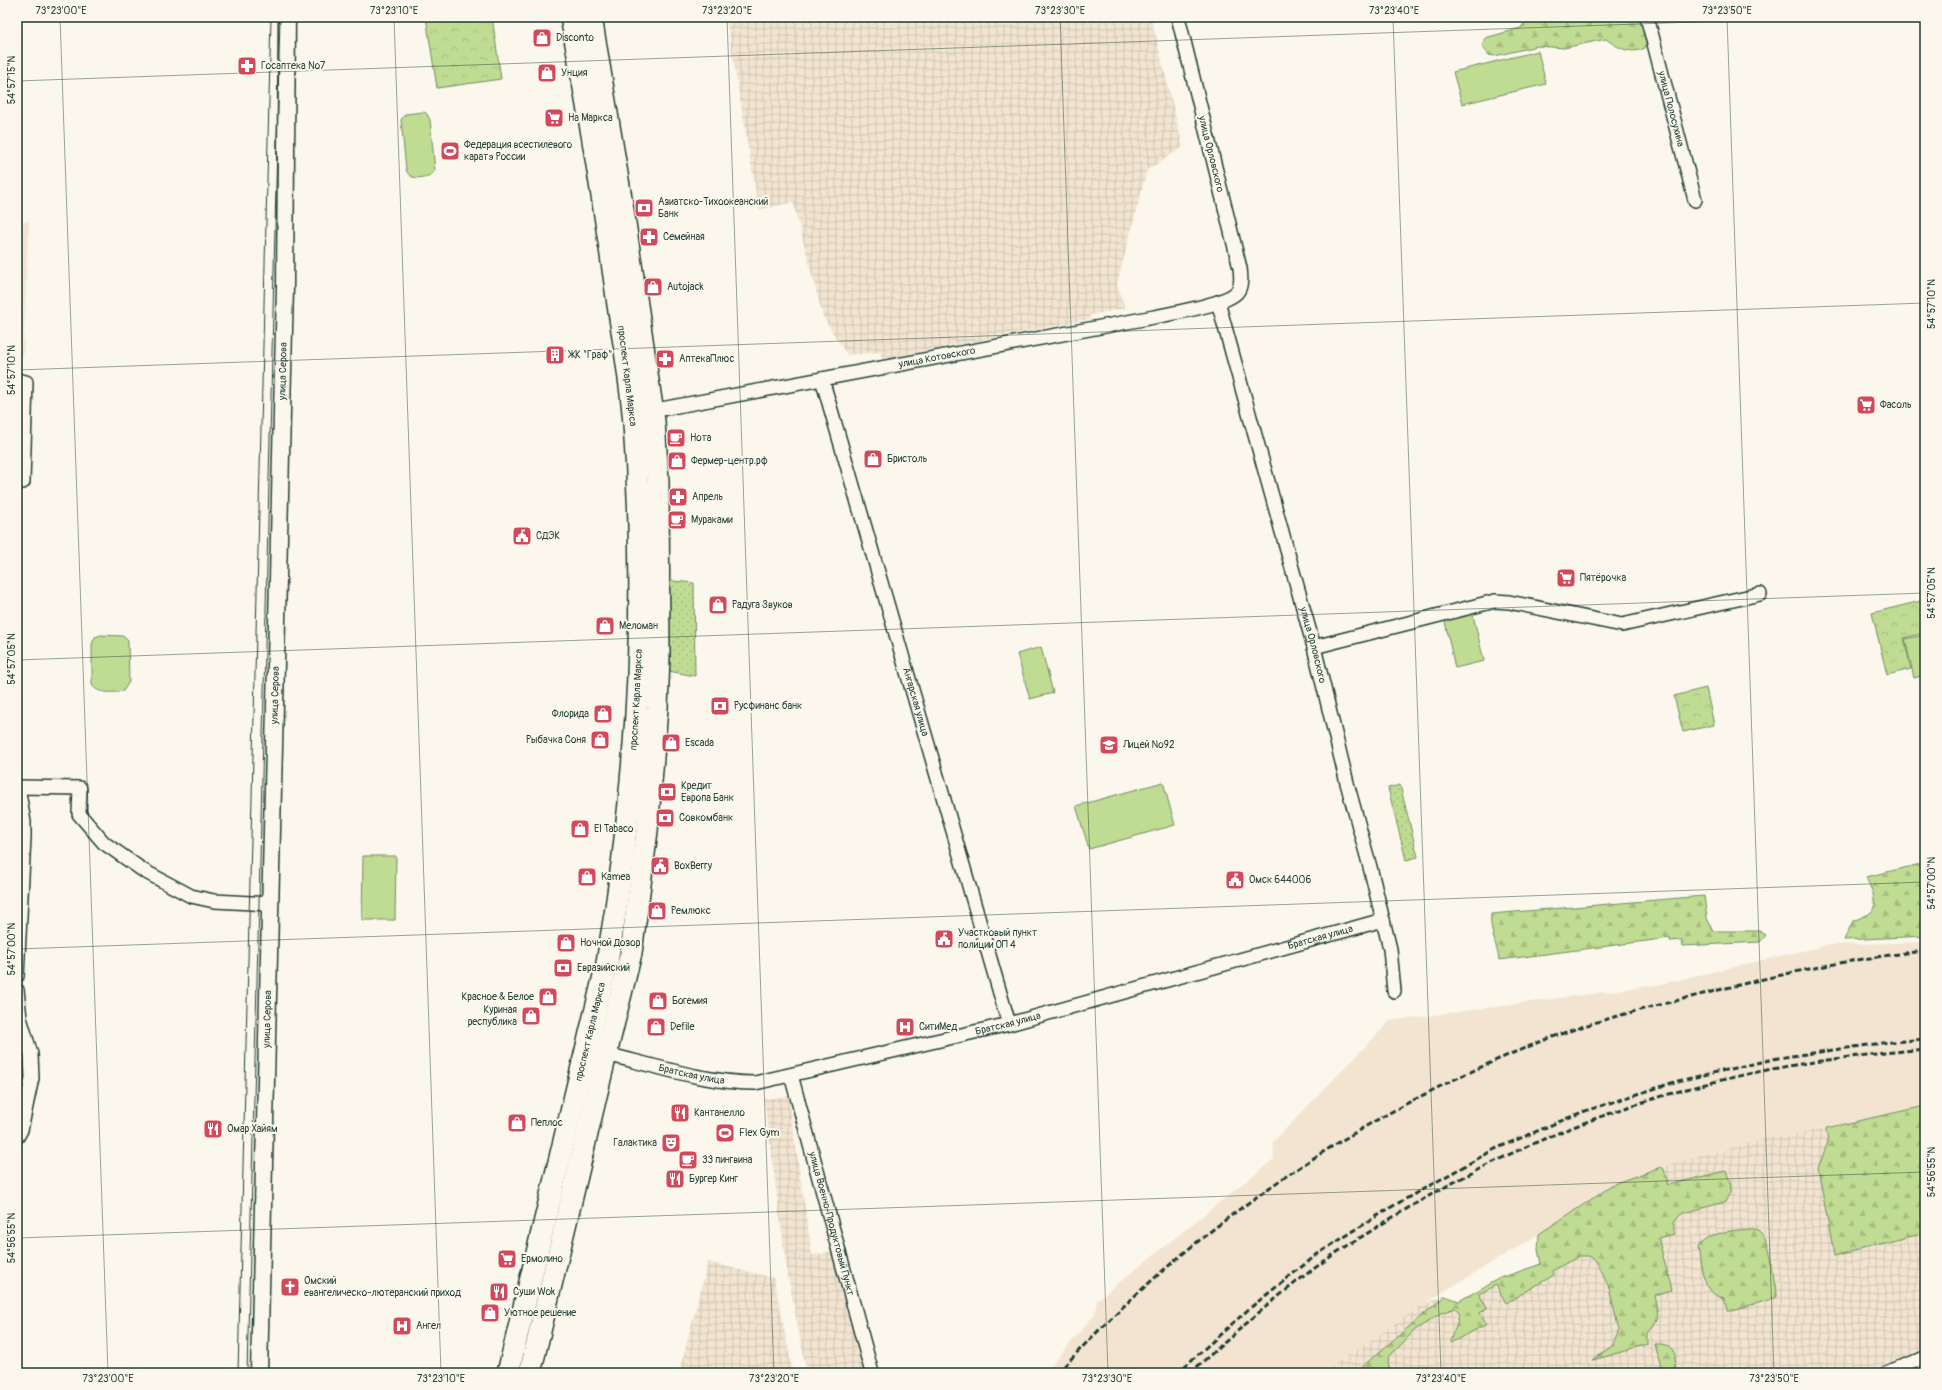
<svg xmlns="http://www.w3.org/2000/svg" width="1942" height="1390" font-family="Pangolin,sans-serif">
<style>
.built{fill:#f2e4d0}
.industrial{fill:url(#industrial-grid)}
.grass{fill:url(#grass-dots);stroke:#708c63}
.forest{fill:url(#forest-firs);stroke:#708c63}
.park{fill:url(#park-crowns);stroke:#708c63}
.pitch{fill:#c0db92;stroke:#708c63}
.lines{fill:none;stroke-linecap:round;stroke-linejoin:round}
.minor-casing{stroke:#1f3d34;stroke-width:16}
.tertiary-casing{stroke:#1f3d34;stroke-width:19}
.primary-casing{stroke:#1f3d34;stroke-width:24}
.minor{stroke:#fbf7ec;stroke-width:13}
.tertiary{stroke:#fbf7ec;stroke-width:16}
.primary{stroke:#fbf7ec;stroke-width:21}
.tram{stroke:#1f3d34;stroke-width:1}
.rail{stroke:#1f3d34;stroke-width:3;stroke-dasharray:6 3;stroke-linecap:butt}
.ticks{fill:none;stroke:#1f3d34;stroke-width:1;stroke-opacity:0.45}
.labels{text-anchor:middle;dominant-baseline:central;stroke-width:4;stroke-linejoin:round;paint-order:stroke}
.poi-label{font-size:10px;fill:#1f3d34;stroke:#fbf7ec;text-anchor:start}
.street-label{font-size:10px;fill:#1f3d34;stroke:#fbf7ec}
.neatline{fill:none;stroke:#1f3d34;stroke-width:1.5}
.ticks-label{font-size:10px;text-anchor:middle;fill:#1f3d34}
</style>
<defs>
<pattern id="industrial-grid" width="8" height="8" patternUnits="userSpaceOnUse"><rect width="8" height="8" fill="#f2e4d0"/><path d="M0 4h8M4 0v8" fill="none" stroke="#cfc4b3"/></pattern>
<pattern id="grass-dots" width="8" height="8" patternUnits="userSpaceOnUse"><rect width="8" height="8" fill="#c0db92"/><path d="M2 2h.1M6 6h.1" fill="none" stroke="#a5bd7e" stroke-width="1.8" stroke-linecap="round"/></pattern>
<pattern id="forest-firs" width="22" height="20" patternUnits="userSpaceOnUse"><rect width="22" height="20" fill="#c0db92"/><path d="M5 1l3.5 6h-7zM16 11l3.5 6h-7z" fill="#a5bd7e"/></pattern>
<pattern id="park-crowns" width="20" height="18" patternUnits="userSpaceOnUse"><rect width="20" height="18" fill="#c0db92"/><path d="M2 6a3 3 0 1 1 6 0M12 15a3 3 0 1 1 6 0" fill="none" stroke="#a5bd7e"/></pattern>
</defs>
<rect width="100%" height="100%" fill="#fbf7ec"/>
<filter id="ink" filterUnits="userSpaceOnUse"><feTurbulence type="fractalNoise" baseFrequency=".025" numOctaves="2"/><feDisplacementMap in="SourceGraphic" scale="8" xChannelSelector="R" yChannelSelector="G"/><feConvolveMatrix kernelMatrix="1 2 1 2 8 2 1 2 1" color-interpolation-filters="sRGB"/></filter>
<g filter="url(#ink)">
<g class="built">
<path d="M29 221 27 257 23 357 17 356V222Z"/>
<path d="M1925 942V1106L1726 1149 1686 1159 1616 1183 1539 1234 1425 1303 1322 1373H1045L1095 1314 1097 1300 1274 1159 1273 1142 1390 1021 1657 985 1828 945Z"/>
</g>
<g class="industrial">
<path d="M726 17H1151L1183 147 1147 170 1117 284 1125 308 1090 315V319L882 359 880 352 847 355 823 317 793 202 759 210Z"/>
<path d="M788 1096 812 1255 834 1251 868 1373H807L787 1271 764 1099Z"/>
<path d="M1853 1125 1925 1128V1352L1877 1373H1322L1425 1303 1445 1296 1459 1301 1498 1279 1541 1264 1538 1250 1539 1234 1616 1183 1686 1159 1762 1140 1826 1128Z"/>
<path d="M708 1262 774 1278 793 1373H679Z"/>
</g>
<g class="grass">
<path d="M663 580 694 583 695 676 663 670Z"/>
<path d="M1400 785 1418 857 1406 860 1388 788Z"/>
</g>
<g class="forest">
<path d="M1528 17H1538L1542 20 1554 17H1608C1618 21 1631 17 1642 17L1648 36 1645 48C1631 55 1618 48 1606 39L1564 48 1537 46 1495 56 1489 55 1482 46 1485 38 1521 28Z"/>
<path d="M1925 863V936L1844 940 1853 921 1869 914 1875 908 1873 893 1866 877Z"/>
<path d="M1704 896 1707 918 1713 931H1759L1766 935 1760 942 1683 946 1682 940 1670 941V938L1499 960C1497 944 1489 930 1491 914Z"/>
<path d="M1925 1106V1233L1834 1255 1818 1168 1828 1142 1826 1128Z"/>
<path d="M1661 1167 1664 1169 1668 1185 1726 1171C1732 1186 1733 1188 1725 1202L1680 1214 1674 1222V1234L1658 1238 1672 1290 1654 1295C1658 1314 1661 1317 1648 1333V1345L1593 1360 1613 1345 1619 1330 1608 1284 1597 1262 1588 1256H1579L1552 1271 1554 1275 1506 1303 1496 1285 1479 1294 1487 1308 1480 1313 1487 1324 1450 1343C1452 1332 1458 1325 1459 1313L1455 1308 1441 1313 1415 1330 1389 1357 1388 1364 1391 1373 1356 1372 1445 1296 1459 1301 1498 1279 1541 1264 1538 1250 1539 1234 1616 1183Z"/>
<path d="M1749 1229C1752 1230 1758 1230 1761 1233 1772 1241 1774 1284 1775 1298L1729 1311 1724 1299C1701 1290 1702 1269 1698 1247 1711 1231 1730 1231 1749 1229Z"/>
<path d="M1655 1343C1676 1342 1674 1356 1678 1373H1663Z"/>
</g>
<g class="park">
<path d="M426 17H492L501 79 437 88Z"/>
<path d="M1925 600V633L1904 638 1911 669 1887 675 1872 613Z"/>
<path d="M1706 688 1714 725 1683 732 1674 696Z"/>
</g>
<g class="pitch">
<path d="M1538 51 1546 84 1462 104 1453 72Z"/>
<path d="M424 112 427 114 430 120 435 170 431 175C422 178 409 181 406 169L401 120 405 114Z"/>
<path d="M1472 611 1484 661 1455 668 1444 617Z"/>
<path d="M101 635 123 636 128 641 129 682 123 691C114 693 97 694 92 685V644L95 637Z"/>
<path d="M1925 635V675L1914 678 1905 639Z"/>
<path d="M1041 647 1053 693 1030 699 1017 654Z"/>
<path d="M1163 782 1175 825 1089 849 1076 806Z"/>
<path d="M363 856H396L395 920H362Z"/>
</g>
<g class="lines">
<defs>
<g id="minor">
<path id="s1" d="M1647 17 1695 200"/>
<path id="s2" d="M1218 302 1314 647 1347 783 1370 867 1390 949 1394 991"/>
<path id="s3" d="M822 379 1009 1024"/>
<path d="M17 380 26 382 23 482"/>
<path id="s4" d="M645 412 1154 317C1173 313 1225 305 1237 292 1242 286 1241 276 1240 268L1178 17"/>
<path d="M1314 647 1495 601 1509 602 1622 625 1760 594"/>
<path d="M17 787 80 788 79 814 104 843 144 871 191 896 214 901 270 904"/>
<path d="M17 976 24 837V822L18 787"/>
<path d="M17 990 20 1018 31 1054 32 1078 21 1130 17 1137"/>
<path id="s5" d="M606 1054C652 1065 707 1083 755 1083L1009 1024 1383 920"/>
<path id="s6" d="M791 1075 872 1373"/>
<path d="M1888 1373 1925 1357"/>
</g>
<g id="tertiary">
<path id="s7" d="M259 1373 285 287 287 17"/>
</g>
<g id="primary">
<path id="s8" d="M508 1373 607 963C638 786 647 603 634 424 631 384 624 345 618 305 605 209 589 112 571 17"/>
<path d="M530 1373 606 1054 631 953 647 831 657 708 659 657 658 481 654 421 624 216 591 17"/>
</g>
</defs>
<use href="#minor" class="minor-casing"/>
<use href="#tertiary" class="tertiary-casing"/>
<use href="#primary" class="primary-casing"/>
<use href="#minor" class="minor"/>
<use href="#tertiary" class="tertiary"/>
<use href="#primary" class="primary"/>
<g class="tram">
<path d="M238 1373 271 17"/>
<path d="M247 1373 259 904 280 17"/>
</g>
<g class="rail">
<path d="M1058 1373C1191 1227 1361 1112 1545 1040 1598 1019 1656 1006 1711 992 1781 974 1853 958 1925 951"/>
<path d="M1177 1373 1250 1308 1319 1253 1393 1206 1495 1149 1582 1112 1678 1081 1778 1058 1882 1043 1925 1039"/>
<path d="M1190 1373C1233 1335 1276 1296 1323 1262 1338 1251 1355 1241 1371 1231 1481 1160 1602 1108 1730 1078 1793 1063 1860 1055 1925 1049"/>
</g>
</g>
</g>
<path class="ticks" d="M60 17 108 1373M394 17 441 1373M727 17 774 1373M1060 17 1108 1373M1393 17 1441 1373M1727 17 1774 1373M17 81 1837 17M17 370 1925 303M17 660 1925 593M17 949 1925 882M17 1238 1925 1172"/>
<defs>
<symbol id="shop-square" viewBox="-11 -11 22 22"><rect x="-9" y="-9" width="18" height="18" rx="4" fill="#d1495b" stroke="#fbf7ec"/><path d="M-5-2.5h2.3a2.7 3.5 0 0 1 5.4 0H5L5.5 6h-11ZM-1.5-2.5h3a1.5 2.3 0 0 0-3 0Z" fill="#fff"/></symbol>
<symbol id="pharmacy-square" viewBox="-11 -11 22 22"><rect x="-9" y="-9" width="18" height="18" rx="4" fill="#d1495b" stroke="#fbf7ec"/><path d="M-2-6h4v4h4v4h-4v4h-4v-4h-4v-4h4Z" fill="#fff"/></symbol>
<symbol id="supermarket-square" viewBox="-11 -11 22 22"><rect x="-9" y="-9" width="18" height="18" rx="4" fill="#d1495b" stroke="#fbf7ec"/><path d="M-6-5.5h2.5l.6 2H6L4.5 2H-2.5L-4.4-4H-6ZM-1.5 3.2a1.3 1.3 0 1 0 .1 0ZM3 3.2a1.3 1.3 0 1 0 .1 0Z" fill="#fff"/></symbol>
<symbol id="stadium-square" viewBox="-11 -11 22 22"><rect x="-9" y="-9" width="18" height="18" rx="4" fill="#d1495b" stroke="#fbf7ec"/><path d="M0-5a6.5 5 0 1 0 0 10a6.5 5 0 1 0 0-10ZM-3.5-1.8h7v3.6h-7Z" fill="#fff"/></symbol>
<symbol id="bank-square" viewBox="-11 -11 22 22"><rect x="-9" y="-9" width="18" height="18" rx="4" fill="#d1495b" stroke="#fbf7ec"/><path d="M-6-4H6V4H-6ZM0-2.3a2.3 2.3 0 1 0 0 4.6a2.3 2.3 0 1 0 0-4.6Z" fill="#fff"/></symbol>
<symbol id="building-square" viewBox="-11 -11 22 22"><rect x="-9" y="-9" width="18" height="18" rx="4" fill="#d1495b" stroke="#fbf7ec"/><path d="M-4-6H4V6H1V3H-1V6H-4ZM-2.5-4.3h1.7v1.8h-1.7ZM.8-4.3h1.7v1.8H.8ZM-2.5-1h1.7V.8h-1.7ZM.8-1h1.7V.8H.8Z" fill="#fff"/></symbol>
<symbol id="cafe-square" viewBox="-11 -11 22 22"><rect x="-9" y="-9" width="18" height="18" rx="4" fill="#d1495b" stroke="#fbf7ec"/><path d="M-5.5-4.5H6V0H3Q3 3.5 0 3.5H-2.5Q-5.5 3.5-5.5 0ZM3-3.2v2h1.7v-2ZM-6 4.5H4V6H-6Z" fill="#fff"/></symbol>
<symbol id="civic-square" viewBox="-11 -11 22 22"><rect x="-9" y="-9" width="18" height="18" rx="4" fill="#d1495b" stroke="#fbf7ec"/><path d="M-.6-6.5H3V-4.5H.6V-3L4-1V1h2V6H-6V1h2V-1L-.6-3ZM-1.2 2.5V6h2.4V2.5Z" fill="#fff"/></symbol>
<symbol id="school-square" viewBox="-11 -11 22 22"><rect x="-9" y="-9" width="18" height="18" rx="4" fill="#d1495b" stroke="#fbf7ec"/><path d="M0-5L7-2L0 1L-7-2ZM-4 1L0 2.5L4 1V4Q0 6-4 4Z" fill="#fff"/></symbol>
<symbol id="hospital-square" viewBox="-11 -11 22 22"><rect x="-9" y="-9" width="18" height="18" rx="4" fill="#d1495b" stroke="#fbf7ec"/><path d="M-5-5h3v3.5h4V-5h3V5h-3V1.5h-4V5h-3Z" fill="#fff"/></symbol>
<symbol id="restaurant-square" viewBox="-11 -11 22 22"><rect x="-9" y="-9" width="18" height="18" rx="4" fill="#d1495b" stroke="#fbf7ec"/><path d="M-5-6h1v4h1v-4h1v4h1v-4h1v5L-1.5 .5V6h-2V.5L-5-1ZM5-6V6H3V1.5H1.5Q1.5-4 5-6Z" fill="#fff"/></symbol>
<symbol id="theatre-square" viewBox="-11 -11 22 22"><rect x="-9" y="-9" width="18" height="18" rx="4" fill="#d1495b" stroke="#fbf7ec"/><path d="M-5-5.5Q0-4 5-5.5V0Q5 5 0 6Q-5 5-5 0ZM-3.3-2.5H-1v1.5H-3.3ZM1-2.5H3.3v1.5H1ZM-2.8 1Q0 5.5 2.8 1Z" fill="#fff"/></symbol>
<symbol id="church-square" viewBox="-11 -11 22 22"><rect x="-9" y="-9" width="18" height="18" rx="4" fill="#d1495b" stroke="#fbf7ec"/><path d="M-1.2-6h2.4v3.5h3.3v2.4h-3.3V6h-2.4V-.1h-3.3v-2.4h3.3Z" fill="#fff"/></symbol>
</defs>
<g fill-rule="evenodd">
<use href="#shop-square" x="531" y="27" width="22" height="22"/>
<use href="#pharmacy-square" x="236" y="55" width="22" height="22"/>
<use href="#shop-square" x="536" y="62" width="22" height="22"/>
<use href="#supermarket-square" x="543" y="107" width="22" height="22"/>
<use href="#stadium-square" x="439" y="140" width="22" height="22"/>
<use href="#bank-square" x="633" y="197" width="22" height="22"/>
<use href="#pharmacy-square" x="638" y="226" width="22" height="22"/>
<use href="#shop-square" x="642" y="276" width="22" height="22"/>
<use href="#building-square" x="544" y="344" width="22" height="22"/>
<use href="#pharmacy-square" x="654" y="348" width="22" height="22"/>
<use href="#supermarket-square" x="1855" y="394" width="22" height="22"/>
<use href="#cafe-square" x="665" y="427" width="22" height="22"/>
<use href="#shop-square" x="862" y="448" width="22" height="22"/>
<use href="#shop-square" x="666" y="450" width="22" height="22"/>
<use href="#pharmacy-square" x="667" y="486" width="22" height="22"/>
<use href="#cafe-square" x="666" y="509" width="22" height="22"/>
<use href="#civic-square" x="511" y="525" width="22" height="22"/>
<use href="#supermarket-square" x="1555" y="567" width="22" height="22"/>
<use href="#shop-square" x="707" y="594" width="22" height="22"/>
<use href="#shop-square" x="594" y="615" width="22" height="22"/>
<use href="#bank-square" x="709" y="695" width="22" height="22"/>
<use href="#shop-square" x="592" y="703" width="22" height="22"/>
<use href="#shop-square" x="589" y="729" width="22" height="22"/>
<use href="#shop-square" x="660" y="732" width="22" height="22"/>
<use href="#school-square" x="1098" y="734" width="22" height="22"/>
<use href="#bank-square" x="656" y="781" width="22" height="22"/>
<use href="#bank-square" x="654" y="807" width="22" height="22"/>
<use href="#shop-square" x="569" y="818" width="22" height="22"/>
<use href="#civic-square" x="649" y="855" width="22" height="22"/>
<use href="#shop-square" x="576" y="866" width="22" height="22"/>
<use href="#civic-square" x="1224" y="869" width="22" height="22"/>
<use href="#shop-square" x="646" y="900" width="22" height="22"/>
<use href="#civic-square" x="933" y="928" width="22" height="22"/>
<use href="#shop-square" x="555" y="932" width="22" height="22"/>
<use href="#bank-square" x="552" y="957" width="22" height="22"/>
<use href="#shop-square" x="537" y="986" width="22" height="22"/>
<use href="#shop-square" x="647" y="990" width="22" height="22"/>
<use href="#shop-square" x="520" y="1005" width="22" height="22"/>
<use href="#shop-square" x="645" y="1016" width="22" height="22"/>
<use href="#hospital-square" x="894" y="1016" width="22" height="22"/>
<use href="#restaurant-square" x="669" y="1102" width="22" height="22"/>
<use href="#shop-square" x="506" y="1112" width="22" height="22"/>
<use href="#restaurant-square" x="202" y="1118" width="22" height="22"/>
<use href="#stadium-square" x="714" y="1122" width="22" height="22"/>
<use href="#theatre-square" x="660" y="1132" width="22" height="22"/>
<use href="#cafe-square" x="677" y="1149" width="22" height="22"/>
<use href="#restaurant-square" x="664" y="1168" width="22" height="22"/>
<use href="#supermarket-square" x="496" y="1248" width="22" height="22"/>
<use href="#church-square" x="279" y="1276" width="22" height="22"/>
<use href="#restaurant-square" x="488" y="1281" width="22" height="22"/>
<use href="#shop-square" x="479" y="1302" width="22" height="22"/>
<use href="#hospital-square" x="391" y="1315" width="22" height="22"/>
</g>
<g class="labels">
<g class="poi-label">
<text x="556" y="38">Disconto</text>
<text x="261" y="66">Госаптека №7</text>
<text x="561" y="73">Унция</text>
<text x="568" y="118">На Маркса</text>
<text x="464" y="145">Федерация всестилевого<tspan x="464" dy="12">каратэ России</tspan></text>
<text x="658" y="202">Азиатско-Тихоокеанский<tspan x="658" dy="12">Банк</tspan></text>
<text x="663" y="237">Семейная</text>
<text x="667" y="287">Autojack</text>
<text x="569" y="355">ЖК "Граф"</text>
<text x="679" y="359">АптекаПлюс</text>
<text x="1880" y="405">Фасоль</text>
<text x="690" y="438">Нота</text>
<text x="887" y="459">Бристоль</text>
<text x="691" y="461">Фермер-центр.рф</text>
<text x="692" y="497">Апрель</text>
<text x="691" y="520">Мураками</text>
<text x="536" y="536">СДЭК</text>
<text x="1580" y="578">Пятёрочка</text>
<text x="732" y="605">Радуга Звуков</text>
<text x="619" y="626">Меломан</text>
<text x="734" y="706">Русфинанс банк</text>
<text x="589" y="714" text-anchor="end">Флорида</text>
<text x="586" y="740" text-anchor="end">Рыбачка Соня</text>
<text x="685" y="743">Escada</text>
<text x="1123" y="745">Лицей №92</text>
<text x="681" y="786">Кредит<tspan x="681" dy="12">Европа Банк</tspan></text>
<text x="679" y="818">Совкомбанк</text>
<text x="594" y="829">El Tabaco</text>
<text x="674" y="866">BoxBerry</text>
<text x="601" y="877">Kamea</text>
<text x="1249" y="880">Омск 644006</text>
<text x="671" y="911">Ремлюкс</text>
<text x="958" y="933">Участковый пункт<tspan x="958" dy="12">полиции ОП 4</tspan></text>
<text x="580" y="943">Ночной Дозор</text>
<text x="577" y="968">Евразийский</text>
<text x="534" y="997" text-anchor="end">Красное &amp; Белое</text>
<text x="672" y="1001">Богемия</text>
<text x="517" y="1010" text-anchor="end">Куриная<tspan x="517" dy="12">республика</tspan></text>
<text x="670" y="1027">Defile</text>
<text x="919" y="1027">СитиМед</text>
<text x="694" y="1113">Кантанелло</text>
<text x="531" y="1123">Пеплос</text>
<text x="227" y="1129">Омар Хайям</text>
<text x="739" y="1133">Flex Gym</text>
<text x="657" y="1143" text-anchor="end">Галактика</text>
<text x="702" y="1160">33 пингвина</text>
<text x="689" y="1179">Бургер Кинг</text>
<text x="521" y="1259">Ермолино</text>
<text x="304" y="1281">Омский<tspan x="304" dy="12">евангелическо-лютеранский приход</tspan></text>
<text x="513" y="1292">Суши Wok</text>
<text x="504" y="1313">Уютное решение</text>
<text x="416" y="1326">Ангел</text>
</g>
<g class="street-label">
<text stroke="none"><textPath href="#s1" startOffset="95">улица Полосухина</textPath></text>
<text transform="translate(1211 154) rotate(76)">улица Орловского</text>
<text stroke="none"><textPath href="#s4" startOffset="297">улица Котовского</textPath></text>
<text stroke="none"><textPath href="#s7" startOffset="1002">улица Серова</textPath></text>
<text transform="translate(627 376) rotate(83)">проспект Карла Маркса</text>
<text stroke="none"><textPath href="#s2" startOffset="356">улица Орловского</textPath></text>
<text stroke="none"><textPath href="#s7" startOffset="678">улица Серова</textPath></text>
<text stroke="none"><textPath href="#s8" startOffset="687">проспект Карла Маркса</textPath></text>
<text stroke="none"><textPath href="#s3" startOffset="336">Ангарская улица</textPath></text>
<text stroke="none"><textPath href="#s5" startOffset="736">Братская улица</textPath></text>
<text stroke="none"><textPath href="#s7" startOffset="354">улица Серова</textPath></text>
<text stroke="none"><textPath href="#s5" startOffset="412">Братская улица</textPath></text>
<text stroke="none"><textPath href="#s8" startOffset="351">проспект Карла Маркса</textPath></text>
<text stroke="none"><textPath href="#s5" startOffset="88">Братская улица</textPath></text>
<text stroke="none"><textPath href="#s6" startOffset="154">улица Военно-Продуктовый Пункт</textPath></text>
</g>
</g>
<rect width="1942" height="1390" fill="none" stroke="#fbf7ec" stroke-width="44"/>
<rect x="22" y="22" width="1898" height="1346" class="neatline"/>
<g class="ticks-label">
<text x="61" y="14">73°23'00"E</text>
<text x="394" y="14">73°23'10"E</text>
<text x="727" y="14">73°23'20"E</text>
<text x="1060" y="14">73°23'30"E</text>
<text x="1394" y="14">73°23'40"E</text>
<text x="1727" y="14">73°23'50"E</text>
<text transform="translate(11 80) rotate(-90)" y="4">54°57'15"N</text>
<text transform="translate(1931 304) rotate(-90)" y="4">54°57'10"N</text>
<text transform="translate(11 370) rotate(-90)" y="4">54°57'10"N</text>
<text transform="translate(1931 593) rotate(-90)" y="4">54°57'05"N</text>
<text transform="translate(11 659) rotate(-90)" y="4">54°57'05"N</text>
<text transform="translate(1931 883) rotate(-90)" y="4">54°57'00"N</text>
<text transform="translate(11 949) rotate(-90)" y="4">54°57'00"N</text>
<text transform="translate(1931 1172) rotate(-90)" y="4">54°56'55"N</text>
<text transform="translate(11 1238) rotate(-90)" y="4">54°56'55"N</text>
<text x="108" y="1382">73°23'00"E</text>
<text x="441" y="1382">73°23'10"E</text>
<text x="774" y="1382">73°23'20"E</text>
<text x="1107" y="1382">73°23'30"E</text>
<text x="1441" y="1382">73°23'40"E</text>
<text x="1774" y="1382">73°23'50"E</text>
</g>
</svg>
